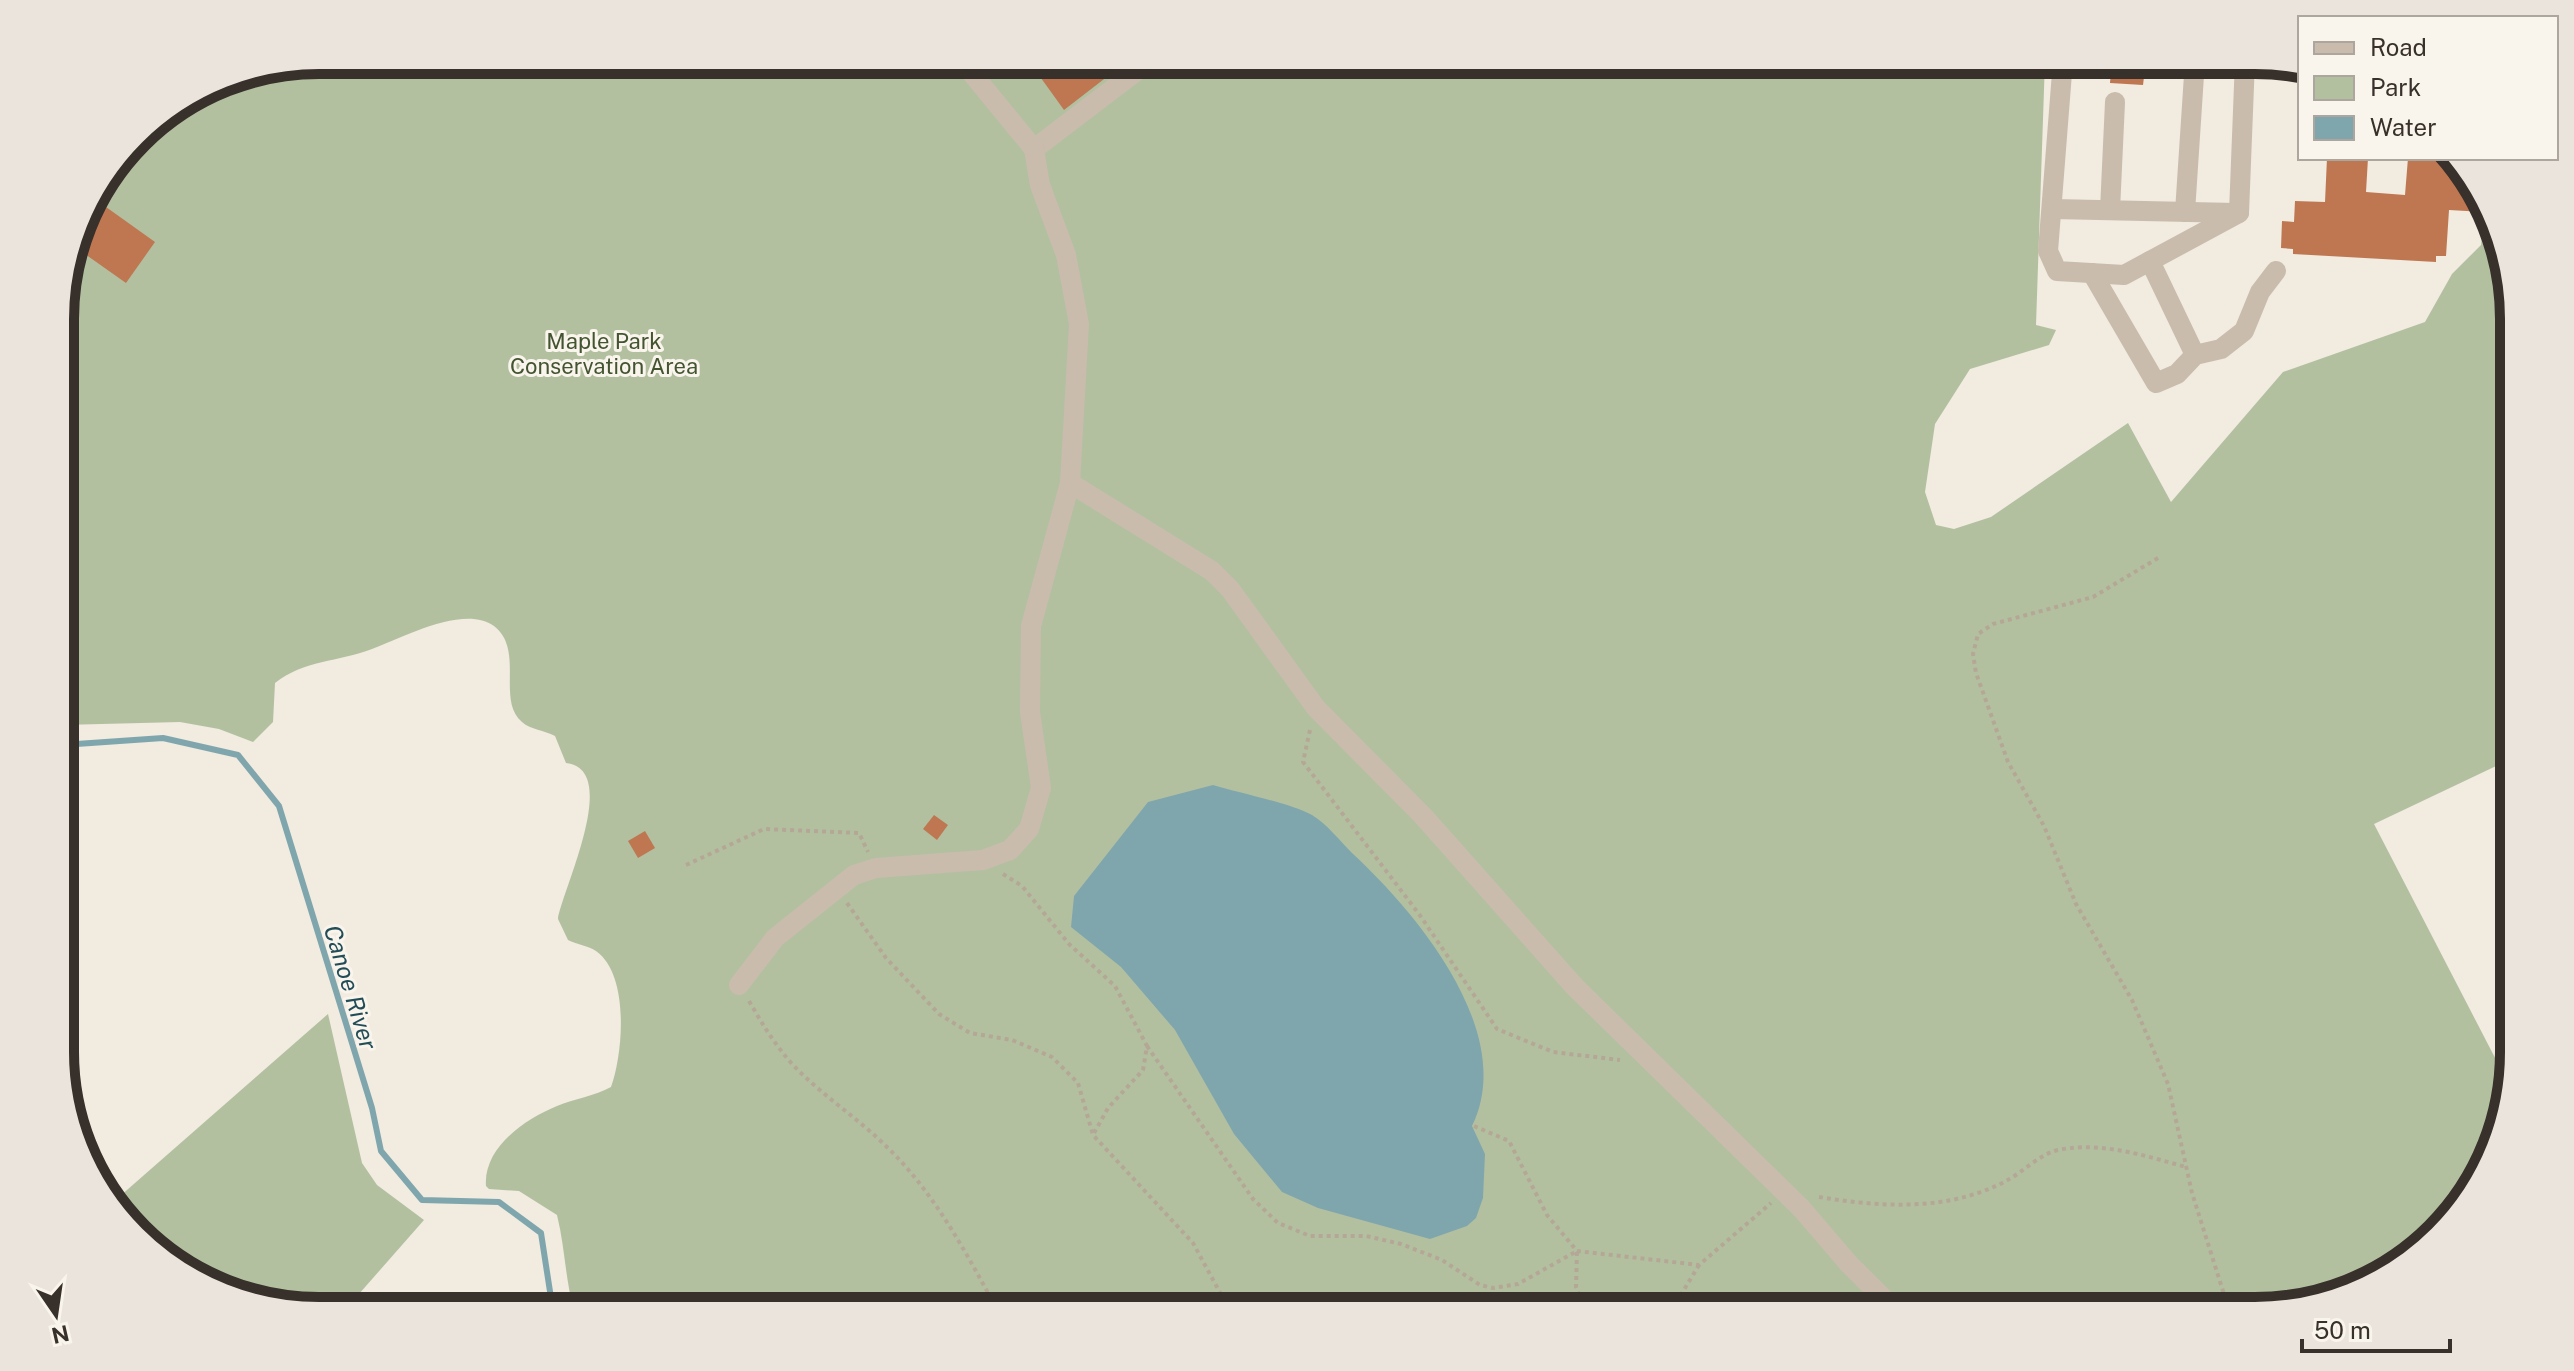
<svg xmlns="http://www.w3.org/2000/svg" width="2574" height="1371" font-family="'Public Sans',sans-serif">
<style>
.green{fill:#b2c0a0}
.water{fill:#80a6ad}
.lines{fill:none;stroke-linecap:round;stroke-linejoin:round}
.stream{stroke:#80a6ad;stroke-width:6}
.building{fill:#be7751}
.path{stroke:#b5a796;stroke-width:4;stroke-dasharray:4 4;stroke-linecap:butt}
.minor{stroke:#c9bcac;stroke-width:20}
.labels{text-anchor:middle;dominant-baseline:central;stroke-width:6;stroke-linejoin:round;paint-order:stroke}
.park-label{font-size:22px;fill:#435430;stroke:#f9f4ec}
.water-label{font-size:24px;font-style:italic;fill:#224d57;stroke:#f9f4ec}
.rim{fill:none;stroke:#38302a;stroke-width:10}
</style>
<rect width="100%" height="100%" fill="#f1ebe0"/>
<g class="green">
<path d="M319 60H2045L2036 325 2056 330 2049 345 1970 369 1935 424 1925 492 1936 525 1954 529 1991 517 2128 423 2171 502 2283 372 2425 322 2452 274 2481 245 2485 213 2512 285 2513 758 2374 824 2507 1081 2487 1167 2399 1268 2272 1310 574 1311C565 1278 565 1247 557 1215L519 1191 489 1189 486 1186C483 1148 525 1119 557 1106 574 1099 595 1096 611 1087 623 1054 630 975 596 951 589 946 576 944 568 940L558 919C562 891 622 769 566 763L555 736C544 730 531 730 522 722 496 700 525 650 494 626 464 604 402 638 372 649 338 662 304 660 275 683L273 722 253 742 219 729 180 722 62 725 61 301 86 205 148 124 220 80Z"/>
<path d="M328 1014 362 1163 377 1185 424 1220 344 1311H319L255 1296 227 1274 181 1265 111 1204Z"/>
</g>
<path class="water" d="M1213 785C1239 793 1290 803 1312 815 1327 824 1340 841 1352 853 1416 912 1518 1033 1472 1126L1485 1154 1483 1198 1476 1218 1467 1226 1430 1239 1318 1208 1282 1192 1234 1134 1175 1030 1121 967 1071 927 1074 896 1148 802Z"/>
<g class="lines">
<path class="stream" d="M62 745 163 738 238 755 279 806 372 1108 381 1151 422 1200 499 1202 541 1233 553 1311"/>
</g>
<g class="building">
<path d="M1028 60H1096L1108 76 1064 110Z"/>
<path d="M2112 60H2146L2143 85 2110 83Z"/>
<path d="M2327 158H2368L2366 192 2405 195 2408 158H2451L2470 175 2484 212 2449 210 2446 256H2436V262L2293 254V249L2281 248 2282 221 2294 222 2295 201 2325 202Z"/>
<path d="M92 197 155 242 126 283 75 247 86 205Z"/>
<path d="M934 815 948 825 937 840 923 829Z"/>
<path d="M645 831 655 848 638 858 628 841Z"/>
</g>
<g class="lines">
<g class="path">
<path d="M2158 558 2093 597 1993 624 1978 634 1973 654 1976 673 2008 762 2044 826 2076 904 2132 1000 2168 1084 2192 1193 2229 1310"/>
<path d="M1310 730 1303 762 1419 914 1497 1029 1553 1052 1620 1060"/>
<path d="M686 865 764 829 859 833 868 852"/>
<path d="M1003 874 1022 886 1069 944 1115 986 1147 1046 1143 1070 1108 1108 1093 1135"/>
<path d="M847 903 886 958 939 1014 970 1033 1012 1040 1052 1057 1078 1083 1093 1135 1193 1243 1230 1311"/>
<path d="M749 1001C763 1025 776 1047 795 1067 823 1096 859 1119 888 1148 936 1195 966 1253 998 1311"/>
<path d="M1147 1046 1253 1199 1278 1223 1310 1236H1366L1401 1244 1442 1260 1480 1285 1493 1288 1518 1284 1577 1251 1576 1287 1586 1311"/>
<path d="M1474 1126 1509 1141 1547 1215 1577 1251 1699 1265 1771 1203"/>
<path d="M1819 1197C1881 1207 1947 1212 2006 1181 2023 1172 2040 1154 2058 1150 2102 1141 2145 1156 2186 1167"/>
<path d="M1676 1311 1682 1293 1699 1265"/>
</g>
<g class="minor">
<path d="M511 60 514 63 524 60"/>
<path d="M961 60 1034 149 1151 60"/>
<path d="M2063 60 2048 251 2057 271 2124 275 2239 213"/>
<path d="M2053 209 2235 213"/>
<path d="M2110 210 2115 102"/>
<path d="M2185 212 2195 60"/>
<path d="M2239 213 2245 60"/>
<path d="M2150 261 2195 355"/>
<path d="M2092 273 2156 383 2177 374 2195 355 2221 349 2244 331 2260 292 2276 271"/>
<path d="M1070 483 1212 571 1230 589 1316 708 1424 817 1575 987 1801 1208 1849 1264 1896 1311"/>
<path d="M739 985 775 938 854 875 876 868 983 860 1010 850 1029 829 1041 788 1030 712 1031 626 1070 483 1079 324 1066 255 1040 185 1034 149"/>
</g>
</g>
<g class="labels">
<g class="park-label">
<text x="604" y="341">Maple Park<tspan x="604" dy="25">Conservation Area</tspan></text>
</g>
<g class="water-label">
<text transform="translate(351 987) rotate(73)">Canoe River</text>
</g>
</g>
<path d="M0 0H2574V1371H0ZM319 74H2255A245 245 0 0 1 2500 319V1052A245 245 0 0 1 2255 1297H319A245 245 0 0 1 74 1052V319A245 245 0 0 1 319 74Z" fill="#eae4dc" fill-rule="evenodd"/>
<path class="rim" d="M319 74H2255A245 245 0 0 1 2500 319V1052A245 245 0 0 1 2255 1297H319A245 245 0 0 1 74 1052V319A245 245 0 0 1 319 74Z"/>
<rect x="2298" y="16" width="260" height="144" fill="#f9f4ec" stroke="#aca69e" stroke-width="2"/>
<rect x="2314" y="42" width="40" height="12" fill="#c9bcac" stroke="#aca69e" stroke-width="2"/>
<text x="2370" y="56" font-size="24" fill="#38302a">Road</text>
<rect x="2314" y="76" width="40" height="24" fill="#b2c0a0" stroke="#aca69e" stroke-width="2"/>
<text x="2370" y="96" font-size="24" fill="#38302a">Park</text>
<rect x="2314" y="116" width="40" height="24" fill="#80a6ad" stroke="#aca69e" stroke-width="2"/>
<text x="2370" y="136" font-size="24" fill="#38302a">Water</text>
<g transform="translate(56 1315) rotate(167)" stroke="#f9f4ec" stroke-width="6" paint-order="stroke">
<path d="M0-6L14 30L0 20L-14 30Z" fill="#38302a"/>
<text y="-12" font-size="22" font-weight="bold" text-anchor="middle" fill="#38302a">N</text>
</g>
<path d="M2302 1339v12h148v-12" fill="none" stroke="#38302a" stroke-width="4"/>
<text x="2314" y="1339" font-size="24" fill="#38302a" stroke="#f9f4ec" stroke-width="6" paint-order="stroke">50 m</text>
</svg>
